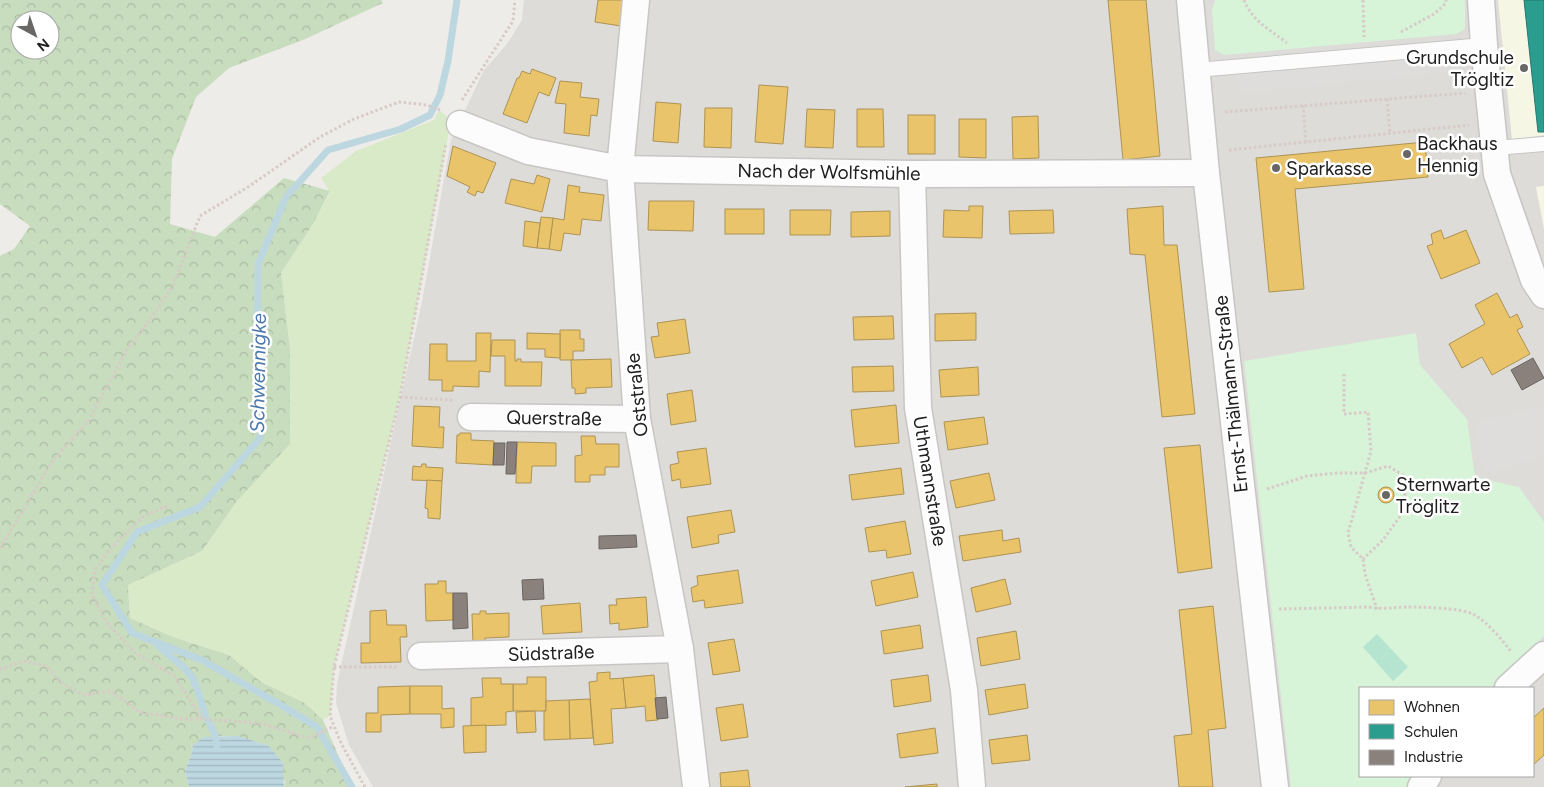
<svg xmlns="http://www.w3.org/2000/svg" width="1544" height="787" font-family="Figtree,sans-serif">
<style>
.residential{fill:#dddcd9;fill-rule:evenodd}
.education{fill:#f6f6e4}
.grass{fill:#d9eac8}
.forest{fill:url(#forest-crowns);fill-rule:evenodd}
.park{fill:#d7f3d8}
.pitch{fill:#b5e4d1}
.parking{fill:#dedddc}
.water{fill:url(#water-rules)}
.homes{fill:#e9c46a;stroke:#ad9354}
.schools{fill:#2a9d8f;stroke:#27786e}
.industry{fill:#8a817c;stroke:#6a6460}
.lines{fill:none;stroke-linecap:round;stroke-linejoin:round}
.stream{stroke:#bdd7e0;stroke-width:7}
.lane-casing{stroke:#c7c6c4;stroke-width:16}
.street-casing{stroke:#c7c6c4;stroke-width:29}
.path{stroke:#d7cac7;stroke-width:3;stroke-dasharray:2.5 2.5;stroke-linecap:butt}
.lane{stroke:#fcfcfc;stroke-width:14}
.street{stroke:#fcfcfc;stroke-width:26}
.poi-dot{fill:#686766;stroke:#fff;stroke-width:2}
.labels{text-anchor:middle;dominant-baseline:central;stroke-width:5;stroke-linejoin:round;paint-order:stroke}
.poi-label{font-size:19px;fill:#202020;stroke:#fff;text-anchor:start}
.street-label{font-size:19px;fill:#202020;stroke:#fff}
.water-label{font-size:20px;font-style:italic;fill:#4d79ae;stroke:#fff}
</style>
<defs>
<pattern id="forest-crowns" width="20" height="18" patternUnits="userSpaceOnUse" patternTransform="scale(1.25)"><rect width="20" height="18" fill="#c8dcbe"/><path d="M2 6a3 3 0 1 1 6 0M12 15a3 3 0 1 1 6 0" fill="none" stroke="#acbca3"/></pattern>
<pattern id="water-rules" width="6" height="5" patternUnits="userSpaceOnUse" patternTransform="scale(1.25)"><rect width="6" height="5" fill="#bdd7e0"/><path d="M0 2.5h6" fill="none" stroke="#a2b8c0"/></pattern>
</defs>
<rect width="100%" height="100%" fill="#eeece8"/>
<path class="residential" d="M524 0H1544V787H373L349 745 336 703 337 684 422 302 451 140 484 70 507 44 522 20ZM1360 688H1533V776H1360Z"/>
<g class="education">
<path d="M1498 0H1544V135L1512 140Z"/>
<path d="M1544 186V229L1536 187Z"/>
</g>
<path class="grass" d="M439 110 451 120 400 397 334 667 330 716 323 720 305 703 261 682 229 655 173 637 130 618 128 585 202 551 237 501 290 444V349L281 273 313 224 330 192 321 178 356 151 434 120Z"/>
<path class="forest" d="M0 0H381L383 3 303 40 229 68 196 97 172 159 170 224 215 237 284 178 330 191 313 224 281 273 290 349V444L237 501 202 551 128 585 130 618 173 637 229 655 261 682 305 703 323 720 352 787H284L285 782 269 746C243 738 218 729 193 745L191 755 185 771 189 787H0V256L14 249 30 226 0 204ZM20 20H50V50H20Z"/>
<g class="park">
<path d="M1215 0H1465V29L1456 34 1224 55 1215 50 1212 10Z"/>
<path d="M1416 333 1420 365 1467 419 1475 477 1519 487 1544 522V636L1490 688H1360V776H1414L1407 787H1291L1244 361Z"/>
</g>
<path class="pitch" d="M1377 634 1408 667 1393 681 1363 647Z"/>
<g class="parking">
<path d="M1456 47 1458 71 1240 94 1236 67Z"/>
<path d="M1544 406V456L1484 474 1474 423Z"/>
</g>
<path class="water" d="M238 736 269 746 283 763 284 787H189L185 771 191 755 193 745 204 737Z"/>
<g class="homes">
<path d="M598 0H625L621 26 595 22Z"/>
<path d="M1108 0H1146L1160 156 1123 160Z"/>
<path d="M532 69 556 78 549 96 539 92 527 123 503 114 517 78H519L522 71 530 74Z"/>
<path d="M560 81 582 83 580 97 599 99 597 116 591 115 589 136 564 133 566 104 555 103Z"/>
<path d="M759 85 788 87 783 144 755 142Z"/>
<path d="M656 102 681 104 678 143 653 141Z"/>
<path d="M705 108H732L731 148 704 147Z"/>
<path d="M807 109 835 110 833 148 805 147Z"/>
<path d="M857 109H883L884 147H857Z"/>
<rect x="908" y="115" width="27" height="39"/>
<path d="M1038 116 1039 158 1013 159 1012 117Z"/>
<path d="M959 119H986V158L959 157Z"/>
<path d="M1425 142 1428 177 1295 189 1304 289 1269 292 1256 158Z"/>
<path d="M453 146 496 163 483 193 477 191 475 196 467 192 470 187 447 176Z"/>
<path d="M537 175 550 179 542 212 505 203 511 179 534 184Z"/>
<path d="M568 185 580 187 579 192 604 195 601 221 582 219 580 235 564 233 561 251 549 249 553 218 564 220Z"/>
<path d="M649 201H694L693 231 648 230Z"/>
<path d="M969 206H983L982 238 943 237 944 210 969 211Z"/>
<path d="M1163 206 1164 245H1177L1195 414 1162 417 1145 255 1130 254 1127 209Z"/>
<rect x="725" y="209" width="39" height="25"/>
<path d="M790 210H831L830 235H790Z"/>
<path d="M1053 210 1054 233 1010 234 1009 211Z"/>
<path d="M890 211V236L851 237V212Z"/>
<path d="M541 217 553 218 549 249 537 248Z"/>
<path d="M525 221 540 223 537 248 523 246Z"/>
<path d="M1441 230 1444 239 1466 230 1480 263 1441 279 1427 246 1433 244 1431 234Z"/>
<path d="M1497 293 1510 318 1517 314 1523 327 1517 330 1530 354 1492 375 1482 357 1462 368 1449 344 1485 324 1475 305Z"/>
<path d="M976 313V340L935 341V314Z"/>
<path d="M893 316 894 339 854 340 853 317Z"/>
<path d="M685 319 690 353 655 358 651 337 659 336 657 323Z"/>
<path d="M560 330H580V339H584V351H573V360H560Z"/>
<path d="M476 333H491L490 372 479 371V387L453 386V391H442V380H429L430 344H447V361H476Z"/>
<path d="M527 333 560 334V358L545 357V349H527Z"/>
<path d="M492 340H515V361H517V359H521V362H542L541 386H505V356H491Z"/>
<path d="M611 359 612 387 586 388V393L575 394V388H572L571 360Z"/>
<path d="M893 366 894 391 853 392 852 367Z"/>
<path d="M978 367 979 395 941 397 939 370Z"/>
<path d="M692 390 696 421 671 425 667 394Z"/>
<path d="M896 405 899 443 855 447 851 410Z"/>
<path d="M414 406 440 407 439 427H444L443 448 412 446Z"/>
<path d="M984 417 988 444 948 450 944 422Z"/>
<path d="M460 433H471V440L494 441 493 465 456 463 457 435H459Z"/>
<path d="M581 436H595L596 444H619V467H605V475H590V482H575V456L582 455Z"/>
<path d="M517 442 556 443V466H532L531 483H516Z"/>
<path d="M1200 445 1212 568 1178 573 1164 448Z"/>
<path d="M706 448 711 484 681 488 680 479 672 481 670 465 679 463 677 452Z"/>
<path d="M422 464H426V467L443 468 442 481 412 480 413 466 421 467Z"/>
<path d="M901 468 904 494 852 500 849 475Z"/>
<path d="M989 473 995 500 956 508 950 481Z"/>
<path d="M427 480 442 481 440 519 428 518V509L425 508Z"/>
<circle cx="1386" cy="495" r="8"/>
<path d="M731 510 735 532 718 535 719 543 692 548 687 517Z"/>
<path d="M905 521 911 554 887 558 886 550 869 552 865 528Z"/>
<path d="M1002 530 1003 541 1019 538 1021 552 963 561 959 536Z"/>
<path d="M738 570 743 603 705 608 704 600 693 602 691 588 698 585 697 576Z"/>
<path d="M913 572 918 597 876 606 871 581Z"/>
<path d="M1005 579 1011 604 976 612 971 588Z"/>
<path d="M438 581H446V593H453V620L426 621 425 584H438Z"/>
<path d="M646 597 648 627 619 630V623L610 624 609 605H617L616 599Z"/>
<path d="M580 603 582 632 543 634 541 606Z"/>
<path d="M1213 606 1226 728 1208 730 1213 787H1179L1174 736 1192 734 1179 610Z"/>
<path d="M386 610 387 625H406L407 637H400L401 662 361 663V643H370V611Z"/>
<path d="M480 611H486V614L509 613V637L485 638V644H473L472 614H480Z"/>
<path d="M920 625 923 648 884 654 881 631Z"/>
<path d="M1016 631 1020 659 981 666 977 638Z"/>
<path d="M734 639 740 671 713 675 708 643Z"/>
<path d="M610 672V679L623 678 626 708 611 709 613 743 594 745 589 682 597 681V673Z"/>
<path d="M654 675 658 720 646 721 645 706 626 708 623 678Z"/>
<path d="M928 675 931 701 894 707 891 680Z"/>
<path d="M527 677H546V711H513V684H527Z"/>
<path d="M482 678H501V684H513V711L506 712V725L471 726V698L483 697Z"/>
<path d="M1025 684 1028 708 989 715 985 690Z"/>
<path d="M410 686V714L381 715V732H366V713H378V687Z"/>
<path d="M410 686H442V709L454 708V727L441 728V714H410Z"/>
<path d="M590 699 593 738 570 739 569 700Z"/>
<path d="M569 700 570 739 544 740V711H546V701Z"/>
<path d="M743 704 748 737 721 741 716 708Z"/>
<path d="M1544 708V755L1533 765V718Z"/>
<path d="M535 711 536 732 517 733 516 712Z"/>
<path d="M486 725V752L464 753 463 726Z"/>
<path d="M935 728 938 753 900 758 897 734Z"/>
<path d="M1027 735 1030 760 992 764 989 740Z"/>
<path d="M748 770 750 787H721L720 773Z"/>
<path d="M937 784V787H905Z"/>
</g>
<path class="schools" d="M1524 0H1544V132H1538Z"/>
<g class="industry">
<path d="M1533 358 1544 378 1522 390 1511 370Z"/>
<path d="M507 442H517L515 474H506Z"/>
<path d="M494 443H505L504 465H493Z"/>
<path d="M636 535 637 547 599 549V536Z"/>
<path d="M543 579 544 599 523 600 522 580Z"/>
<path d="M453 593H467L468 628 453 629Z"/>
<path d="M666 697 668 718 657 719 655 698Z"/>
</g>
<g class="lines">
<g class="stream">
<path d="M156 643C167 656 185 664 193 679 199 690 202 706 206 718"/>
<path d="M208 721 215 734 217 746"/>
<path d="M352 787 317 727 286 708 202 660 132 633 102 585 137 532 200 507 261 437 257 340 258 264 286 197 328 150 401 129 430 115 440 95 448 61 457 0"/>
</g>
<defs>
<g id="lane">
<path d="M1197 70 1484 45"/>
<path d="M1495 148 1544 144"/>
</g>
<g id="street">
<path d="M636 0 620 169 637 419 680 649 696 787"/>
<path d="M1190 0 1206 173 1275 787"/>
<path d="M1481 0 1484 45 1497 174 1534 280 1544 295"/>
<path d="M460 124 528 151 620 169 912 174 1206 173"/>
<path d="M912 174 918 408 964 690 972 787"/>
<path d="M471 417 637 419"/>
<path d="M421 656 680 649"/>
<path d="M1508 688 1544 655"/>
<path d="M1421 787 1428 776"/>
</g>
</defs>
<use href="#lane" class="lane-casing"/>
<use href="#street" class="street-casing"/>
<g class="path">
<path d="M1244 0C1253 22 1269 29 1287 43"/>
<path d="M1363 0 1364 37"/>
<path d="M1401 32 1434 14 1446 3V0"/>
<path d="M1387 99 1390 134"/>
<path d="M462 100 513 21 515 0"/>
<path d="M1303 105 1306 142"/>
<path d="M1225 112 1465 93"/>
<path d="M1229 150 1469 125"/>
<path d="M1344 374V414L1368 412 1371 451 1348 533 1351 547 1363 559 1365 574 1377 609"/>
<path d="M400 397 451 400 454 402"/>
<path d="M1267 489 1307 476 1337 473H1365L1388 466 1403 475 1406 508 1383 540 1363 559"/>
<path d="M167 506 144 516 115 544 95 569 92 595 108 624 135 653 174 676 202 719 259 723 309 738 334 726"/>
<path d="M0 548 54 459 87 423 128 348 154 314 173 285 200 216 248 187 320 137 354 119 399 102 427 105 440 110"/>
<path d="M1279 609 1369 607C1382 610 1394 607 1407 607 1422 607 1461 608 1473 614 1485 620 1503 640 1511 652"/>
<path d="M334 667H399"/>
<path d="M0 669 25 661 46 666 60 682 84 695 110 691 140 712 182 719H201"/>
<path d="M365 787 341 743 330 716 334 667 400 397 446 143"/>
</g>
<use href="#lane" class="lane"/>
<use href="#street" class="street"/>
</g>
<g class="poi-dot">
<circle cx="1524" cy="68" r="5"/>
<circle cx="1407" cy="154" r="5"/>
<circle cx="1276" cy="168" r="5"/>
<circle cx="1386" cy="495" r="5"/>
</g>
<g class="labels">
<g class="poi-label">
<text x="1514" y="57" text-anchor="end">Grundschule<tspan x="1514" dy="22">Trögltiz</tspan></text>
<text x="1417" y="143">Backhaus<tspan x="1417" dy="22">Hennig</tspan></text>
<text x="1286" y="168">Sparkasse</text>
<text x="1396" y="484">Sternwarte<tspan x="1396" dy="22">Tröglitz</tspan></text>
</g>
<g class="street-label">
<text transform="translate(829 172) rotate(1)">Nach der Wolfsmühle</text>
<text transform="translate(1231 394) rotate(-96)">Ernst-Thälmann-Straße</text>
<text transform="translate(637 395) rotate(-96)">Oststraße</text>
<text transform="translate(554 418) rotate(1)">Querstraße</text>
<text transform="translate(930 481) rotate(81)">Uthmannstraße</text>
<text transform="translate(551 653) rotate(-2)">Südstraße</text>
</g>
<g class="water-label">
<text transform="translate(258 373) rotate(-89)">Schwennigke</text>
</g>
</g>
<rect x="1359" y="687" width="175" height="90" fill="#ffffff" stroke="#a6a6a6"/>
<rect x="1369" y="700" width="25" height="15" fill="#e9c46a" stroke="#a6a6a6"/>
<text x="1404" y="712" font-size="15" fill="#202020">Wohnen</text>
<rect x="1369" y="724" width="25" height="15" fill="#2a9d8f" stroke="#a6a6a6"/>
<text x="1404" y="737" font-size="15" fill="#202020">Schulen</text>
<rect x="1369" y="750" width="25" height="15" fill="#8a817c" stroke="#a6a6a6"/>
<text x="1404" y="762" font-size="15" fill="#202020">Industrie</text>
<g transform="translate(35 35) rotate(140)"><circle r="24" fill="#ffffff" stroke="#a6a6a6"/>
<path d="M0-4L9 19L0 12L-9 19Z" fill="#686766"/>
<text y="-8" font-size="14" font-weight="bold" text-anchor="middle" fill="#202020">N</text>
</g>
</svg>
